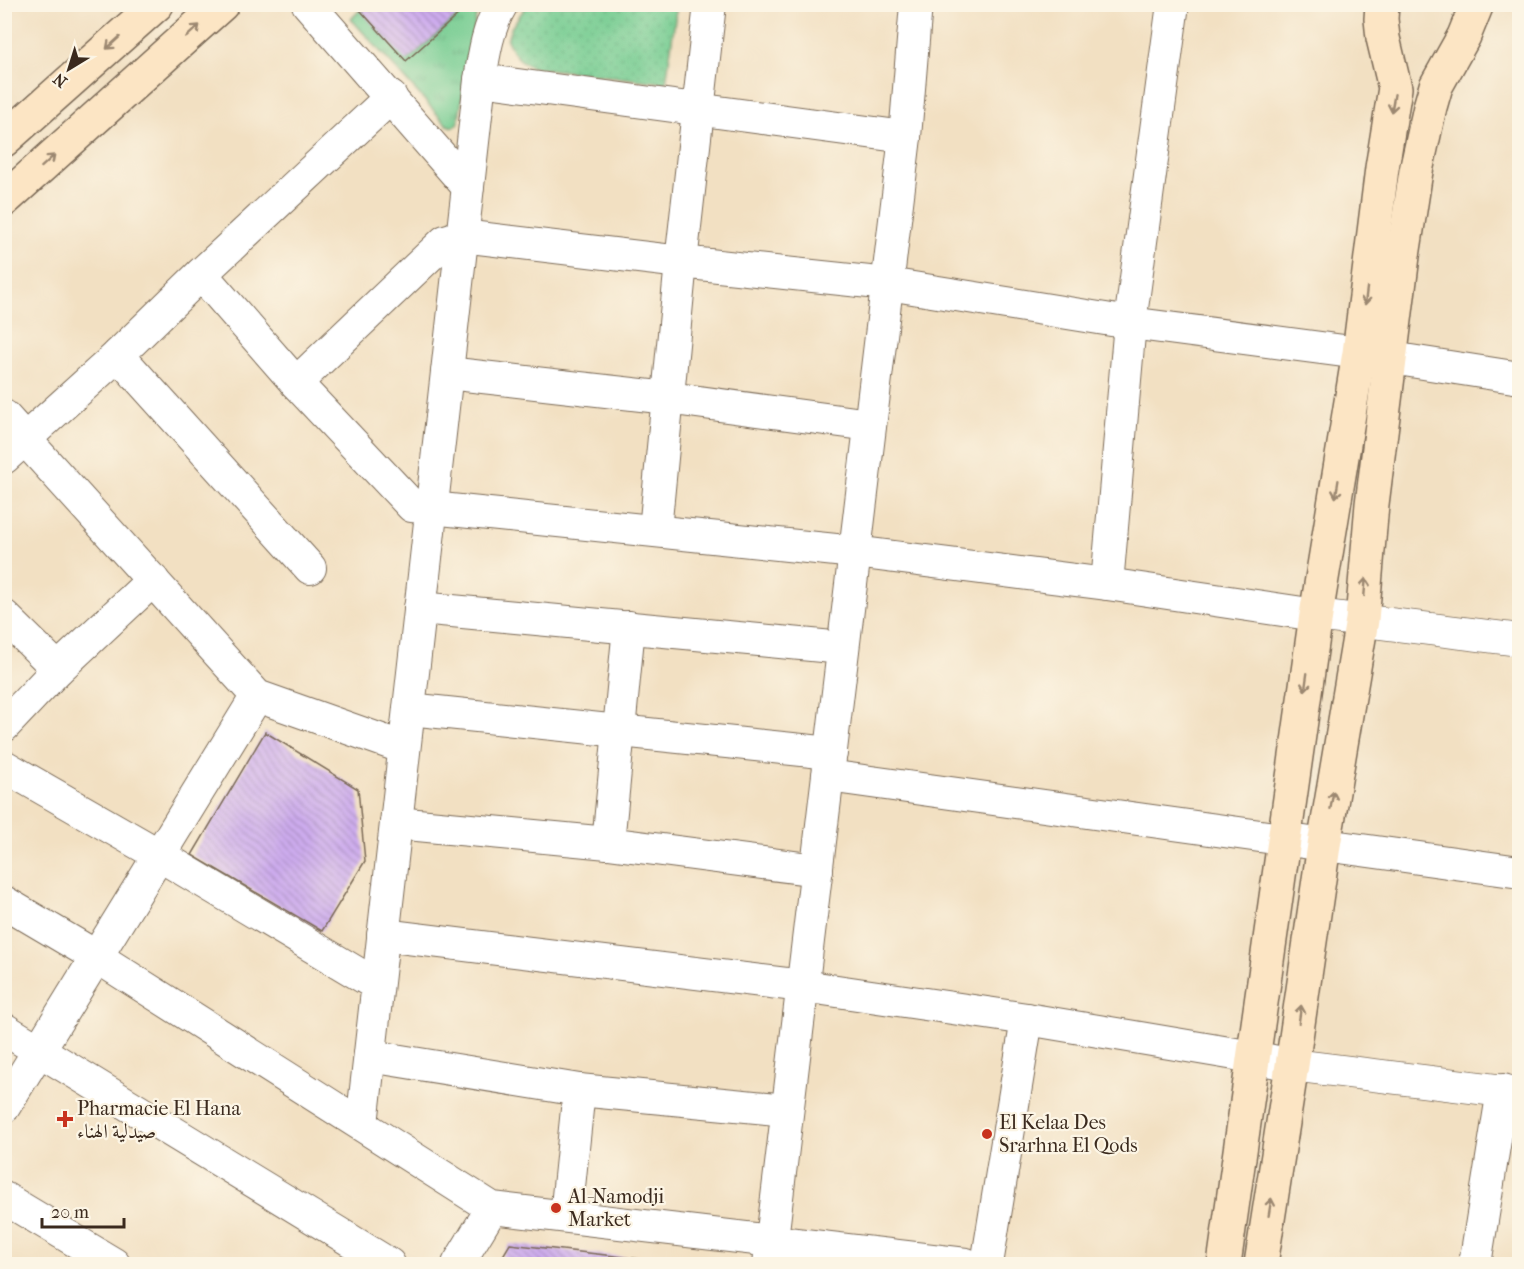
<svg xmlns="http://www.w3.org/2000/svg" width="1524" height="1269" font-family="'IM FELL French Canon',Amiri,serif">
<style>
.grass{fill:url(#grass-tufts);stroke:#587b58;stroke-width:1.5}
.park{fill:url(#park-dots);stroke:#587b58;stroke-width:1.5}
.building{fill:url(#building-back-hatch)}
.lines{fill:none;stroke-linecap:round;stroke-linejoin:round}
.street-casing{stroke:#7b6a57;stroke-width:34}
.secondary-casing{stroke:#7b6a57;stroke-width:36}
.street{stroke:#fff;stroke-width:32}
.secondary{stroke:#fce5c4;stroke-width:33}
.oneway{stroke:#9c8871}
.poi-dot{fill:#c8321e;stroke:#fcf5e5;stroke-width:2}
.labels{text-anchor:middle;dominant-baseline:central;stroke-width:4.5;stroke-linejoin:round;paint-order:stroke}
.poi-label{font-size:20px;fill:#3b2a1e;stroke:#fcf5e5;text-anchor:start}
</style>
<defs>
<pattern id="grass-tufts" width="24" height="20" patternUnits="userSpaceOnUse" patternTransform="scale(1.5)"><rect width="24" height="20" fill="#74cc91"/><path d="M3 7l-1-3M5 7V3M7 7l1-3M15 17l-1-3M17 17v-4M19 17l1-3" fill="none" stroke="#65af7d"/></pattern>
<pattern id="park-dots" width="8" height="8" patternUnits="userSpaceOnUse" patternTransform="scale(1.5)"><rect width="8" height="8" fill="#74cc91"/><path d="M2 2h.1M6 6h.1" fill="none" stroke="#65af7d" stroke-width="1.8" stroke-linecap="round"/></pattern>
<pattern id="building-back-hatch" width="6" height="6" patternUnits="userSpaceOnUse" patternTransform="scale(1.5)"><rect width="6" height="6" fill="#cdacee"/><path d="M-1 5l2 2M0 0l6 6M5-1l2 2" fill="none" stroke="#a88cc0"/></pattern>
</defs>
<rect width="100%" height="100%" fill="#fcf5e5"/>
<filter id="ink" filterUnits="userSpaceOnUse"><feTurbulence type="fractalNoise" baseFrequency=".0167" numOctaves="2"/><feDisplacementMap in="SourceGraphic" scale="12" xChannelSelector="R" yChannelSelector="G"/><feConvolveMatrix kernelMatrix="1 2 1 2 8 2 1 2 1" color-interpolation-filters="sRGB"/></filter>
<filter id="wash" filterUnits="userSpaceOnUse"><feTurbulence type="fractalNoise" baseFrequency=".008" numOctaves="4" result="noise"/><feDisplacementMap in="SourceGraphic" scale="24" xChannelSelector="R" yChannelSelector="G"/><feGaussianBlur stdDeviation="1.35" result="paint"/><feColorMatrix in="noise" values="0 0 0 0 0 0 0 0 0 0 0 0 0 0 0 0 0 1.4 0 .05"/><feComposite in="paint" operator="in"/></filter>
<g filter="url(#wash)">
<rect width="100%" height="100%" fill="#f2e0c2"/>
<path class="grass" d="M470 5H478L458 123 453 127 447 125 351 19 360 10 407 61Z"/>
<path class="park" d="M527 5H677L666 83 531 67C518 60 513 53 507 40L511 28Z"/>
<g id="blocks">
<g class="building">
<path d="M366 4H470L406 61 360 10Z"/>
<path d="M265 732 358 789 365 861 322 931 192 855Z"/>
<path d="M510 1244 675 1263V1264H498Z"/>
</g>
</g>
</g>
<g filter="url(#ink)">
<use href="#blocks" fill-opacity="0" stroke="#7b6a57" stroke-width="1.5"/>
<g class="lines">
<defs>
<g id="street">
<path d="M308 4 468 187"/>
<path d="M480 80 905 137"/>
<path d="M201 274 296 383 412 506 855 552 1107 584 1316 615 1520 640"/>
<path d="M118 355 310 568"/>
<path d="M447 373 668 398 870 425"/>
<path d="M296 383 445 241 462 236 681 262 888 284 1130 323 1359 353 1520 378"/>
<path d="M4 416 257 696 404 748"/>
<path d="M4 458 118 355 201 274 391 97"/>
<path d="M655 530 681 262 710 4"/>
<path d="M1107 584 1130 323 1173 4"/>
<path d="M420 608 843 648"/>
<path d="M4 616 58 669"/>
<path d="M409 709 831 753"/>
<path d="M4 726 58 669 153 580"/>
<path d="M4 766 159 855 377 985"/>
<path d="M828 776 1520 872"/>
<path d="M396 823 608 843 817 870"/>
<path d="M608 843 629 627"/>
<path d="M4 902 97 957 492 1208 966 1264"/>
<path d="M383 935 803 986 1027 1019 1253 1057 1292 1065 1520 1093"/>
<path d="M4 1029 389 1264"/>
<path d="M370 1056 579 1090 787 1110"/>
<path d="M4 1107 257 696"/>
<path d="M362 1124 480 80C484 53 488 27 502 4"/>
<path d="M4 1198 114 1264"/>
<path d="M566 1216 579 1090"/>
<path d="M458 1264 492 1208"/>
<path d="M769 1264 905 137 916 4"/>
<path d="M987 1264 1027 1019"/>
<path d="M1475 1264 1503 1090"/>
</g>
<g id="secondary">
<path d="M4 140 157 4"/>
<path d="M4 200 222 4"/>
<path d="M1224 1264 1316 615 1359 353 1382 168 1395 88 1383 38 1381 19 1382 4"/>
<path d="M1261 1264 1292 1065 1324 845 1362 620 1372 504 1403 256 1416 171 1430 107 1436 86 1464 36 1477 4"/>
</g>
</defs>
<use href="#street" class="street-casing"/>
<use href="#secondary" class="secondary-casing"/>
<use href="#street" class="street"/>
<use href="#secondary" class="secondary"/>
</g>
<defs><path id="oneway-shaft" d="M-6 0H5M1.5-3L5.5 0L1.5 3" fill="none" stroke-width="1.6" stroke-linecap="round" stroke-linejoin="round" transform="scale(1.5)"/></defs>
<g class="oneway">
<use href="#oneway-shaft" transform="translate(193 31) rotate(-42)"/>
<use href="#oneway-shaft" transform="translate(113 43) rotate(138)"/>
<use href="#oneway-shaft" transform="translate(1393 103) rotate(100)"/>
<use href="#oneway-shaft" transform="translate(48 161) rotate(-42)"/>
<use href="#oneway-shaft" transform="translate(1366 296) rotate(97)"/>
<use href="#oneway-shaft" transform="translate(1337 489) rotate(99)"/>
<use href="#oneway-shaft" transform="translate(1365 587) rotate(-85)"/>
<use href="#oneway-shaft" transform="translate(1306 682) rotate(98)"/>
<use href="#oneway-shaft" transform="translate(1332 800) rotate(-80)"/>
<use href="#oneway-shaft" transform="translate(1300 1014) rotate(-82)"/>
<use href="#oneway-shaft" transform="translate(1270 1207) rotate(-81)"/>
</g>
</g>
<g class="poi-dot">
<path d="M62 1110h6v6h6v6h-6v6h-6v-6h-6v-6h6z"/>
<circle cx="987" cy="1134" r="6"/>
<circle cx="556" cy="1208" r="6"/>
</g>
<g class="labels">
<g class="poi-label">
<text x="77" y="1108">Pharmacie El Hana<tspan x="77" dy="23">صيدلية الهناء</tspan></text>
<text x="999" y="1122">El Kelaa Des<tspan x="999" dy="23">Srarhna El Qods</tspan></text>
<text x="568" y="1196">Al-Namodji<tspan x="568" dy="23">Market</tspan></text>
</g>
</g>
<rect width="1524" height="1269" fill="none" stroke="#fcf5e5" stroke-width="24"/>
<g transform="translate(69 69) rotate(218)" stroke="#fcf5e5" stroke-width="4.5" paint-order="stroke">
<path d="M0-4.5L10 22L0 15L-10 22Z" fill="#3b2a1e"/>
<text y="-9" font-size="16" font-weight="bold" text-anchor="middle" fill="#3b2a1e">N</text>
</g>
<path d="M42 1218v9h82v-9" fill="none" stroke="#3b2a1e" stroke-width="3"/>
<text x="51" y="1218" font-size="18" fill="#3b2a1e" stroke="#fcf5e5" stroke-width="4.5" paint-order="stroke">20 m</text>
</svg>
